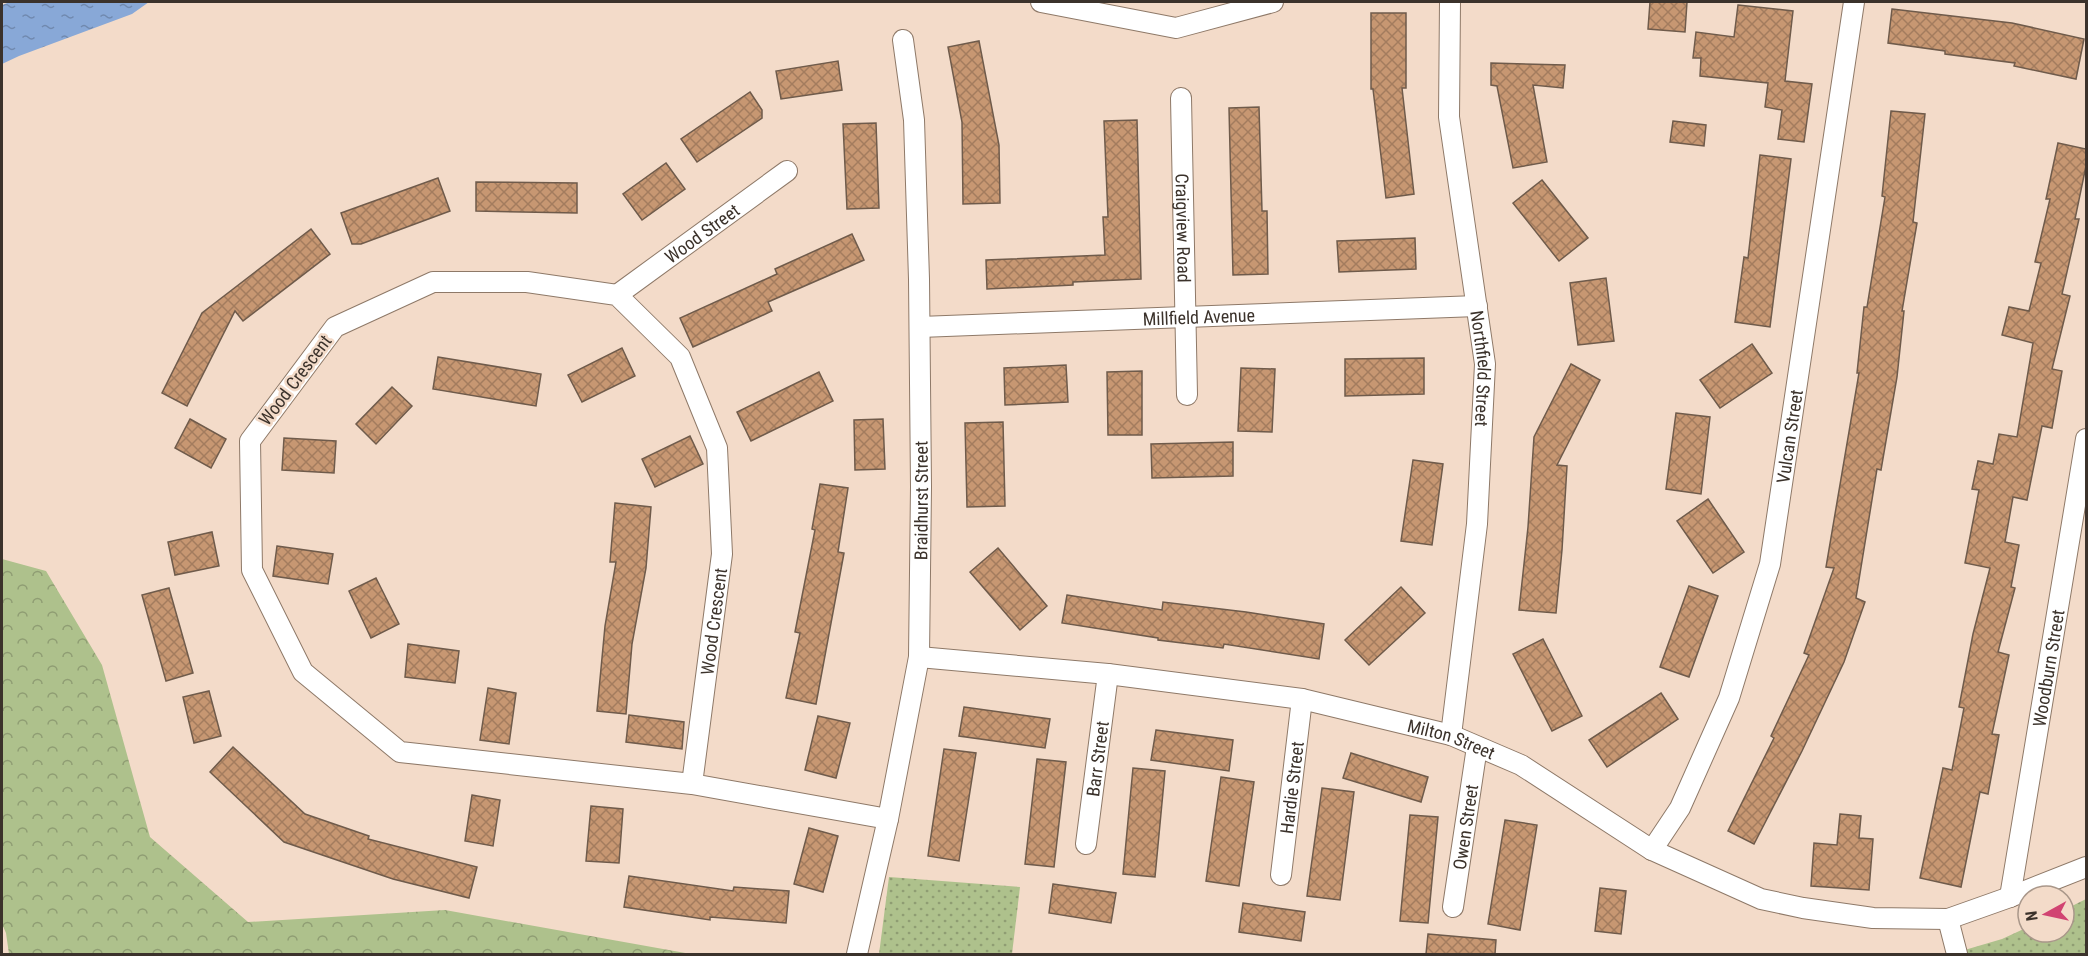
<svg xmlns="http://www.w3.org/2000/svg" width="2088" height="956" font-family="'Roboto Condensed',sans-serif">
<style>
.forest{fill:url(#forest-crowns)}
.park{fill:url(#park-dots)}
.water{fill:url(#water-ripples)}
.building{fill:url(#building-cross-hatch);stroke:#6f5b4b;stroke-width:1.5}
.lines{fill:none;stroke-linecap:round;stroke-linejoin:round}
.minor-casing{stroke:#8e7968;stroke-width:22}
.minor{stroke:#fff;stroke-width:20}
.labels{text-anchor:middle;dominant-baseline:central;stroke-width:5;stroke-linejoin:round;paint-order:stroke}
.street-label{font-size:18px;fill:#3b322b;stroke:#f3dbc9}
</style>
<defs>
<pattern id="forest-crowns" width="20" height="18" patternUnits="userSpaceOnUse" patternTransform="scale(1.5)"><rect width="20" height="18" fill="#aec18c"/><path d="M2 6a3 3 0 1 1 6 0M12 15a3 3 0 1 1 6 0" fill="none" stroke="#8f9d73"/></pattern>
<pattern id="park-dots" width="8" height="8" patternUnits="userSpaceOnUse" patternTransform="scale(1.5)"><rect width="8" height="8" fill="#aec18c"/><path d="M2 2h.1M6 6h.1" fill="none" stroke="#8f9d73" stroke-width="1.8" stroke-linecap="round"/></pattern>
<pattern id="water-ripples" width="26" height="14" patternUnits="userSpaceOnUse" patternTransform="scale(1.5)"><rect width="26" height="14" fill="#88a8d7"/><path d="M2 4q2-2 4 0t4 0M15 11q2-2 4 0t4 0" fill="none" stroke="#7089af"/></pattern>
<pattern id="building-cross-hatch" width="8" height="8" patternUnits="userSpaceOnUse" patternTransform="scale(1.5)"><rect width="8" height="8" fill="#c79772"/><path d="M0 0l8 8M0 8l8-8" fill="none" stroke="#a37c5e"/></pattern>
</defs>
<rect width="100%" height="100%" fill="#f3dbc9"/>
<path class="forest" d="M2 559 46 571 102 665 150 837 248 922 445 910 691 954H9L6 933 2 924Z"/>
<g class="park">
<path d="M889 877 1020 887 1012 954H879Z"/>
<path d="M2086 899V954H1951L2002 939 2028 927V932H2064V910Z"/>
</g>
<path class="water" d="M10 2H149L132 14 19 56 2 64V5Z"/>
<g class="building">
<path d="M1650 2H1687L1685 32 1648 29Z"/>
<path d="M1738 5 1793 11 1785 81 1812 84 1804 142 1778 139 1782 110 1765 107 1768 83 1700 76 1701 58H1693L1696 32 1734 37Z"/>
<path d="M1892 9 2012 23 2084 39 2076 79 2014 66 2015 63 1945 54V51L1888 43Z"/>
<path d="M1371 13H1406V88H1402L1414 194 1386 198 1373 89H1371Z"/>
<path d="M979 41 999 145 1000 203 963 204 962 122 948 47Z"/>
<path d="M838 61 842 90 781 99 776 71Z"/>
<path d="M1491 63 1565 65 1563 88 1533 85 1547 162 1513 168 1497 86 1491 85Z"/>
<path d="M750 92 762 110V118L697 162 681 139Z"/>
<path d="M1259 107 1262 211H1267L1268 274 1233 275 1229 108Z"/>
<path d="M1891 111 1925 114 1913 222 1917 223 1902 311H1904L1897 377 1881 470 1877 469 1856 598 1865 602 1844 662 1802 751 1754 844 1728 831 1774 738 1771 736 1809 655 1804 653 1834 568 1826 567 1859 373H1857L1864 307H1867L1885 197 1882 196Z"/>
<path d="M1137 120 1141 279 1073 282V285L987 289 986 260 1105 255 1103 217H1108L1104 121Z"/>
<path d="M1673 121 1706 125 1704 146 1670 142Z"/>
<path d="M876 123 879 208 847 209 843 124Z"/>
<path d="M2058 143 2086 149V166L2075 219H2079L2062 294 2070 296 2052 369 2062 371 2052 428 2042 426 2027 500 2013 497 2005 542 2019 545 2011 587 2015 588 1998 652 2009 655 1992 734 1999 735 1988 794 1980 792 1961 887 1920 878 1943 768 1952 770 1964 708 1959 707 1973 634 1990 568 1965 563 1979 490 1972 489 1978 461 1993 464 1999 434 2017 437 2033 343 2002 335 2009 307 2029 311 2041 263 2035 262 2050 199H2046Z"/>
<path d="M1760 155 1791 159 1770 327 1735 322 1744 257 1748 258Z"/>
<path d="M666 163 685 189 642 220 623 194Z"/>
<path d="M438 178 450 211 361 244H352L341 213Z"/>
<path d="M1542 180 1588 238 1559 261 1513 203Z"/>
<path d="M476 182 577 183V213L476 211Z"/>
<path d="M311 229 330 254 243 321 235 311 187 406 162 393 202 313Z"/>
<path d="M852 234 864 260 768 302 772 311 693 347 680 318 777 274 775 269Z"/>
<path d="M1415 238 1416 269 1339 272 1337 241Z"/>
<path d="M1606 278 1614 341 1578 345 1570 283Z"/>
<path d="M1752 344 1772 373 1720 408 1700 380Z"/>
<path d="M622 348 635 376 582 402 568 375Z"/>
<path d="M438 357 541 374 536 406 433 389Z"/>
<path d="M1424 358V394L1345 396V359Z"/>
<path d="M1571 364 1600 380 1557 465 1567 466 1562 550 1556 613 1519 610 1528 527 1534 437Z"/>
<path d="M1066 365 1068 402 1005 405 1004 368Z"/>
<path d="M1241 368 1275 369 1272 432 1238 431Z"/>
<path d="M1142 371V435H1108L1107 372Z"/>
<path d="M819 372 833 401 751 441 737 412Z"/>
<path d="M392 387 412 406 376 444 356 424Z"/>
<path d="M1676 413 1710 417 1701 494 1666 489Z"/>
<path d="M190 419 226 439 211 468 175 448Z"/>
<path d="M883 419 885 469 855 470 854 420Z"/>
<path d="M1003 422 1005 506 967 507 965 423Z"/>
<path d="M690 436 703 464 655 487 642 459Z"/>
<path d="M284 438 336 441 334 473 282 470Z"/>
<path d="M1233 442V476L1152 478 1151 444Z"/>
<path d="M1413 460 1443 464 1432 545 1401 541Z"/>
<path d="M820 484 848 488 838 552 844 553 816 704 786 698 800 633 795 632 815 530 812 529Z"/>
<path d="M1708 499 1744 552 1713 573 1677 521Z"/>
<path d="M615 503 651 507 646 568 632 644 626 714 597 711 605 626 616 562H610Z"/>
<path d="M212 532 219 566 175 575 168 542Z"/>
<path d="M277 546 333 554 328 584 273 576Z"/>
<path d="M998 548 1047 606 1020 630 970 572Z"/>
<path d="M376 578 399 624 371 638 349 591Z"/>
<path d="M1689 586 1718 596 1689 677 1660 667Z"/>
<path d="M1401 587 1425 613 1369 665 1345 640Z"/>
<path d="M169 588 193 673 166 681 142 595Z"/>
<path d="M1067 595 1162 610 1163 602 1246 612 1324 624 1319 659 1224 644 1223 648 1158 640V638L1062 623Z"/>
<path d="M1543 639 1582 716 1552 731 1513 654Z"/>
<path d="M408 644 459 651 455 683 405 677Z"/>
<path d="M488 688 516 693 509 744 480 740Z"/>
<path d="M209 691 221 736 194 743 183 697Z"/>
<path d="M1661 693 1678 719 1607 767 1589 740Z"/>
<path d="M964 707 1050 719 1045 748 959 736Z"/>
<path d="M629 715 684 722 682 749 626 742Z"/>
<path d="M818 716 850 723 836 778 805 770Z"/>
<path d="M1156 730 1233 740 1229 771 1151 760Z"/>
<path d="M233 747 305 814 369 836 368 839 477 867 469 898 393 879 284 842 210 772Z"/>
<path d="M944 749 976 753 959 861 928 856Z"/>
<path d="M1351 753 1428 777 1421 802 1343 778Z"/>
<path d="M1037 759 1066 762 1054 867 1025 864Z"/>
<path d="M1133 768 1165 771 1155 877 1123 874Z"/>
<path d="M1221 777 1254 782 1239 886 1206 881Z"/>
<path d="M1322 788 1354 792 1340 900 1307 896Z"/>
<path d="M472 795 500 800 493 846 465 841Z"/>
<path d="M591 806 623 809 619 863 586 861Z"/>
<path d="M1840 814 1861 816 1859 838 1873 839 1869 890 1811 886 1814 843 1837 845Z"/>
<path d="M1410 815 1438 817 1428 923 1400 921Z"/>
<path d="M1505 820 1537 825 1520 930 1488 924Z"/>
<path d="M809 828 838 836 823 892 794 884Z"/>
<path d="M629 876 733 891 734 887 789 891 786 923 710 917V920L624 907Z"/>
<path d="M1053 884 1116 893 1111 923 1049 913Z"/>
<path d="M1600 888 1626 891 1621 934 1595 931Z"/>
<path d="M1243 903 1305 912 1301 941 1239 932Z"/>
<path d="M1428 934 1496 940 1495 954H1426Z"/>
</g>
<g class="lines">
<defs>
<g id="minor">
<path d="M1041 2 1176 28 1273 2"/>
<path id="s1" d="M1450 2 1449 117 1485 364 1477 524 1451 735"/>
<path id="s2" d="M1181 98 1187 395"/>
<path id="s3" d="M617 295 787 171"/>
<path id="s4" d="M920 327 1477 306"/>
<path id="s5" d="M919 657 1108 674 1302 699 1451 735 1521 765 1652 850 1761 899 1803 908 1873 918 1948 919 2010 897 2086 867"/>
<path id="s6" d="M692 784 722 554 717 448 680 357 617 295 527 282H433L335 327 250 441 252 570 303 672 400 752 692 784 888 819"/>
<path id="s7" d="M1086 844 1108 674"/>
<path id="s8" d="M1652 850 1680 808 1729 698 1770 564 1854 2"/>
<path id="s9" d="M1281 875 1302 699"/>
<path id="s10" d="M2010 897 2086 439"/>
<path id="s11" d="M1453 907 1477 747"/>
<path d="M1948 919 1957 954"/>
<path id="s12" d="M857 954 888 819 919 657 921 487 919 279 914 120 903 40"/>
</g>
</defs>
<use href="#minor" class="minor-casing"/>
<use href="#minor" class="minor"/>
</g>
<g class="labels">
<g class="street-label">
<text stroke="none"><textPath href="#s2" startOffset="130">Craigview Road</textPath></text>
<text stroke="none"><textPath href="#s3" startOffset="105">Wood Street</textPath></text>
<text stroke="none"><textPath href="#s4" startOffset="279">Millfield Avenue</textPath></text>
<text stroke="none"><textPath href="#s1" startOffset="369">Northfield Street</textPath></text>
<text transform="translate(295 380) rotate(-53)">Wood Crescent</text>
<text stroke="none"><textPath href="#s8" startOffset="440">Vulcan Street</textPath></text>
<text stroke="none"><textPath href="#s12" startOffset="460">Braidhurst Street</textPath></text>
<text stroke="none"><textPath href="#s6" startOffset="164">Wood Crescent</textPath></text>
<text stroke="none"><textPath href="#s10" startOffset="232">Woodburn Street</textPath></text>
<text stroke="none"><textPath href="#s5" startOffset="540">Milton Street</textPath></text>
<text stroke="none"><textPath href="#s7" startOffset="86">Barr Street</textPath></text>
<text stroke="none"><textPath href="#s9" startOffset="88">Hardie Street</textPath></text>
<text stroke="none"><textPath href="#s11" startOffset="81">Owen Street</textPath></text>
</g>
</g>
<rect width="2088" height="956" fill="none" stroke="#3b322b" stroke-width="6"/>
<g transform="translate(2046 914) rotate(262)"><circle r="28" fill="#f3dbc9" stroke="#a9978a" stroke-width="1.5"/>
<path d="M0-4.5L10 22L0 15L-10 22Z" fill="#d14472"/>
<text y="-9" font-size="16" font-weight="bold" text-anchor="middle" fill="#3b322b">N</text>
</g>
</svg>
